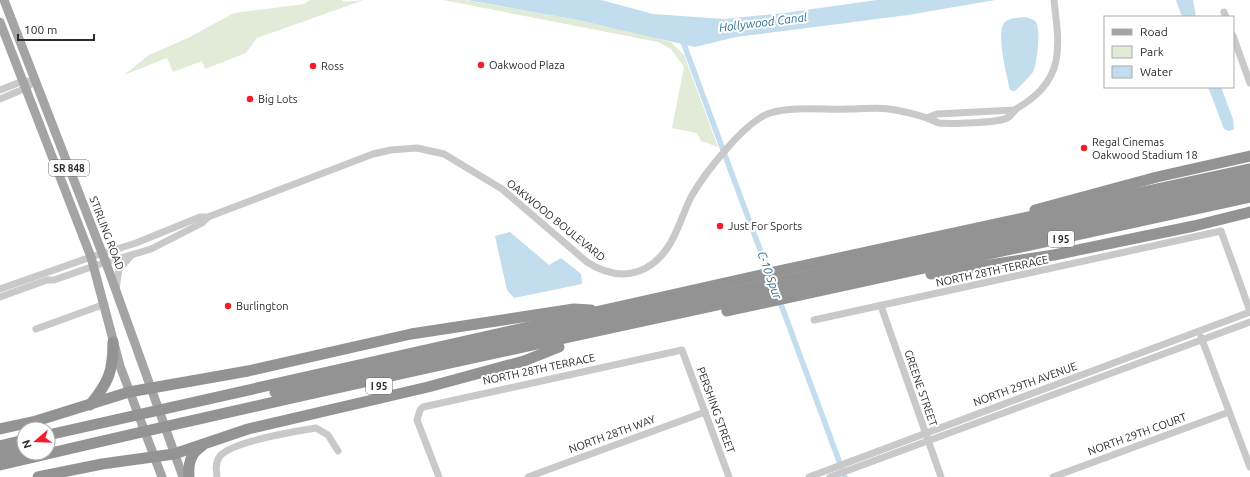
<svg xmlns="http://www.w3.org/2000/svg" width="1250" height="477" font-family="Ubuntu,sans-serif">
<style>
.green{fill:#e2ebd7}
.water{fill:#c1ddee}
.lines{fill:none;stroke-linecap:round;stroke-linejoin:round}
.canal{stroke:#c1ddee;stroke-width:5.5}
.minor{stroke:#c9c9c9;stroke-width:7}
.major{stroke:#a4a4a4;stroke-width:9}
.highway{stroke:#939393;stroke-width:11}
.poi-dot{fill:#f61a2f;stroke:#fff;stroke-width:1.5}
.labels{text-anchor:middle;dominant-baseline:central;stroke-width:4;stroke-linejoin:round;paint-order:stroke}
.shield{fill:#fff;stroke:#6b6b6b;stroke-width:1}
.shield-label{font-size:10px;font-weight:bold;fill:#2c2c2c}
.poi-label{font-size:11px;fill:#2c2c2c;stroke:#fff;text-anchor:start}
.street-label{font-size:11px;fill:#2c2c2c;stroke:#fff}
.water-label{font-size:12px;font-style:italic;fill:#337194;stroke:#fff}
</style>
<rect width="100%" height="100%" fill="#fff"/>
<g class="green">
<path d="M310 0H342L344 2 364 0 257 38 246 53 205 69 202 61 173 72 167 58 124 75 149 55 190 37 234 13 304 4Z"/>
<path d="M443 0H465L578 20 647 35 671 42 684 55 718 147 701 141 697 133 672 128 684 67 671 49 658 42Z"/>
</g>
<g class="water">
<path d="M467 0H601L653 14 724 19 784 13 877 0H995L908 15 736 37 695 47 578 20Z"/>
<path d="M1176 0H1193L1196 17H1182Z"/>
<path d="M1025 17C1029 18 1033 19 1036 22 1041 30 1037 64 1033 72 1028 79 1021 85 1015 91H1012L1010 90C1007 77 996 34 1004 23 1009 17 1018 18 1025 17Z"/>
<path d="M1208 87H1221L1233 119 1234 129 1229 131 1224 129Z"/>
<path d="M510 232 549 265 561 258 581 274 582 284 514 298 507 290 495 236Z"/>
</g>
<g class="lines">
<g class="canal">
<path d="M682 39 769 274"/>
<path d="M779 299 845 477"/>
</g>
<g class="minor">
<path d="M1224 12 1226 17"/>
<path d="M1233 36 1250 83"/>
<path d="M0 90 23 81H28"/>
<path d="M0 99 26 88 35 81"/>
<path d="M927 118 937 114 1015 110"/>
<path d="M0 289 91 257 136 243 200 217H208"/>
<path d="M116 289 119 269 131 256"/>
<path d="M0 297 47 280H54L94 266 151 249 202 223 208 217 373 154 391 150 417 148 444 154 502 189 587 262C616 281 647 278 668 247 678 232 683 213 691 197 704 174 745 121 770 113 794 106 825 110 850 109 863 109 877 107 889 109 902 111 915 114 927 118 931 119 935 122 939 123 951 124 997 123 1007 118 1011 116 1013 112 1016 109 1035 98 1051 84 1056 61 1060 40 1056 21 1054 0"/>
<path d="M881 306 941 477"/>
<path d="M814 320 1221 231 1250 311"/>
<path d="M36 329 105 304"/>
<path d="M1201 337 1250 467"/>
<path d="M217 477C216 470 215 463 220 456 231 442 297 431 316 428L328 435 338 451"/>
<path d="M439 477 417 420 420 410 423 407 682 350 729 477"/>
<path d="M528 477 705 412"/>
<path d="M809 477 1250 312"/>
<path d="M830 477 1250 322"/>
<path d="M1053 477 1229 412"/>
</g>
<g class="major">
<path d="M4 0 106 263 183 477"/>
<path d="M0 22 91 257 120 366 162 477"/>
</g>
<g class="highway">
<path d="M1035 210 1157 177 1250 156"/>
<path d="M931 274 1054 255 1194 226 1250 212"/>
<path d="M727 311 1250 197"/>
<path d="M275 392 1250 179"/>
<path d="M90 405C109 382 113 371 113 342"/>
<path d="M0 429 36 421 129 392 248 371 411 334 574 309 591 310"/>
<path d="M48 435 756 276 1250 169"/>
<path d="M0 446 24 440"/>
<path d="M0 456 24 449"/>
<path d="M0 465C415 367 833 282 1250 189"/>
<path d="M38 477 102 464 174 454 248 429 428 387 524 361 559 347"/>
<path d="M189 477C188 464 190 454 202 446"/>
</g>
</g>
<g class="poi-dot">
<circle cx="481" cy="65" r="4"/>
<circle cx="313" cy="66" r="4"/>
<circle cx="250" cy="99" r="4"/>
<circle cx="1084" cy="148" r="4"/>
<circle cx="720" cy="226" r="4"/>
<circle cx="228" cy="306" r="4"/>
</g>
<g class="labels">
<g class="shield">
<rect x="49" y="160" width="40" height="16" rx="3"/>
<rect x="1048" y="231" width="26" height="16" rx="3"/>
<rect x="366" y="378" width="26" height="16" rx="3"/>
</g>
<g class="shield-label">
<text x="69" y="168">SR 848</text>
<text x="1061" y="239">I 95</text>
<text x="379" y="386">I 95</text>
</g>
<g class="poi-label">
<text x="489" y="65">Oakwood Plaza</text>
<text x="321" y="66">Ross</text>
<text x="258" y="99">Big Lots</text>
<text x="1092" y="142">Regal Cinemas<tspan x="1092" dy="13">Oakwood Stadium 18</tspan></text>
<text x="728" y="226">Just For Sports</text>
<text x="236" y="306">Burlington</text>
</g>
<g class="street-label">
<text transform="translate(556 220) rotate(39)">OAKWOOD BOULEVARD</text>
<text transform="translate(107 233) rotate(69)">STIRLING ROAD</text>
<text transform="translate(992 271) rotate(-12)">NORTH 28TH TERRACE</text>
<text transform="translate(539 369) rotate(-12)">NORTH 28TH TERRACE</text>
<text transform="translate(1025 384) rotate(-20)">NORTH 29TH AVENUE</text>
<text transform="translate(921 388) rotate(71)">GREENE STREET</text>
<text transform="translate(716 410) rotate(70)">PERSHING STREET</text>
<text transform="translate(612 434) rotate(-20)">NORTH 28TH WAY</text>
<text transform="translate(1137 434) rotate(-20)">NORTH 29TH COURT</text>
</g>
<g class="water-label">
<text transform="translate(763 22) rotate(-7)">Hollywood Canal</text>
<text transform="translate(770 275) rotate(70)">C-10 Spur</text>
</g>
</g>
<rect x="1104" y="16" width="130" height="72" fill="#ffffff" stroke="#ababab"/>
<rect x="1112" y="29" width="20" height="6" fill="#a4a4a4" stroke="#ababab"/>
<text x="1140" y="36" font-size="12" fill="#2c2c2c">Road</text>
<rect x="1112" y="46" width="20" height="12" fill="#e2ebd7" stroke="#ababab"/>
<text x="1140" y="56" font-size="12" fill="#2c2c2c">Park</text>
<rect x="1112" y="66" width="20" height="12" fill="#c1ddee" stroke="#ababab"/>
<text x="1140" y="76" font-size="12" fill="#2c2c2c">Water</text>
<g transform="translate(36 441) rotate(251)"><circle r="19" fill="#ffffff" stroke="#ababab"/>
<path d="M0-3L7 15L0 10L-7 15Z" fill="#f61a2f"/>
<text y="-6" font-size="11" font-weight="bold" text-anchor="middle" fill="#2c2c2c">N</text>
</g>
<path d="M18 34v6h76v-6" fill="none" stroke="#2c2c2c" stroke-width="2"/>
<text x="24" y="34" font-size="12" fill="#2c2c2c" stroke="#ffffff" stroke-width="3" paint-order="stroke">100 m</text>
</svg>
